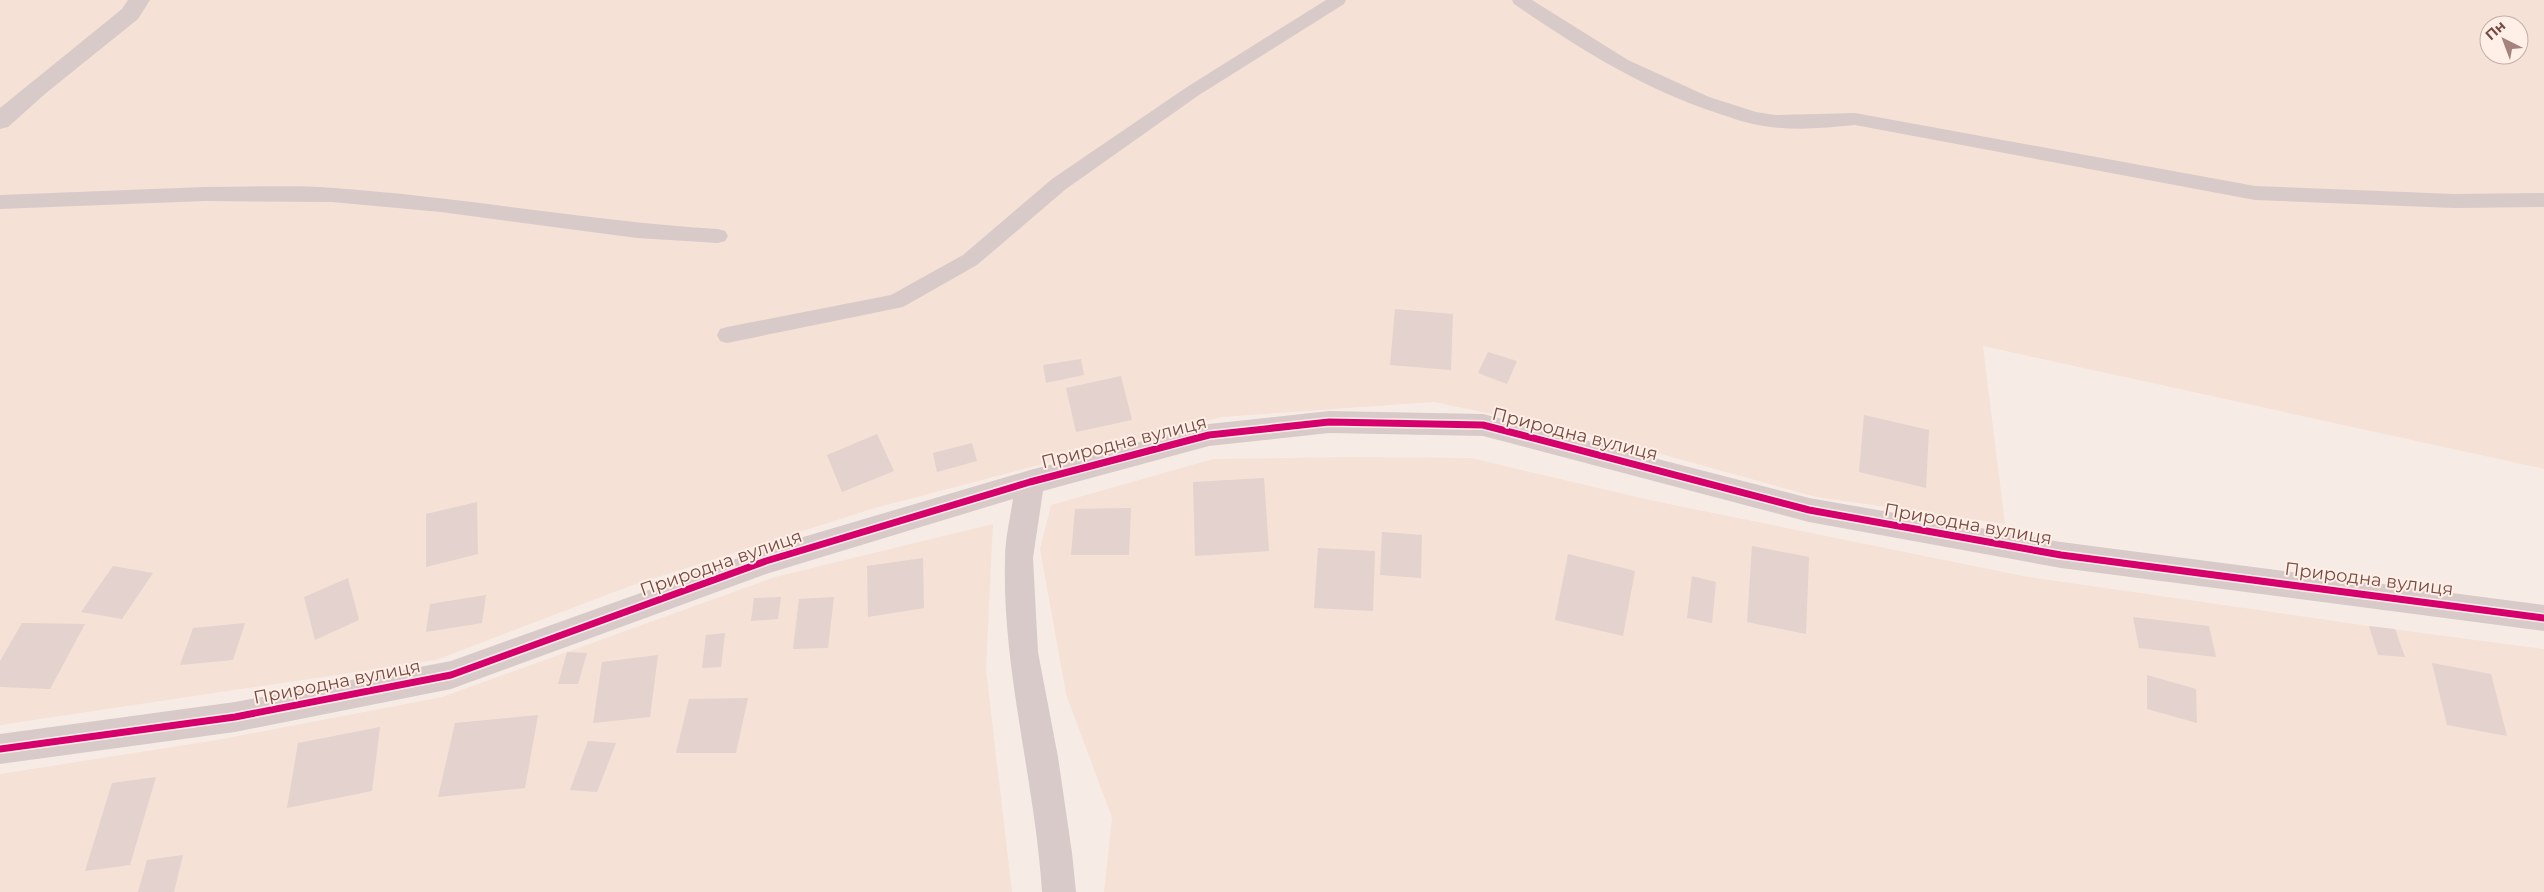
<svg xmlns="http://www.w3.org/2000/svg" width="2544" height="892" font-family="Montserrat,sans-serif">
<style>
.residential{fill:#f5e1d6;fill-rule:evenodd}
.building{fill:#e3d2cd}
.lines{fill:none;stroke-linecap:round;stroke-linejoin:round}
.lane{fill:#d8cac8;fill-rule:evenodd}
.street{fill:#d8cac8;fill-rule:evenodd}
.cycleway-casing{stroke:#ffefe6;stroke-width:10}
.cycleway{stroke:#d6006c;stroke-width:7}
.labels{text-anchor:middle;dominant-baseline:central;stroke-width:4;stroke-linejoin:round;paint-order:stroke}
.street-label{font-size:18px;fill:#764b44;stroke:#ffefe6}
</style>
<rect width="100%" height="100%" fill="#f7ece5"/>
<g class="residential">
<path d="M0 0H2544V469L1983 346 2005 524 1816 497 1592 435 1434 402 1222 417 875 508 630 586 436 660 0 725ZM2489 25H2519V55H2489Z"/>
<path d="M1350 457 1471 458 1654 501 2028 577 2369 626 2544 649V892H1104L1112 818 1066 694 1040 549 1051 505 1213 459Z"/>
<path d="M993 524 986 669 1012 892H0V774L217 740 442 697 775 577Z"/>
</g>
<g class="building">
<path d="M1395 309 1453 314 1451 370 1390 365Z"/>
<path d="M1488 352 1517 361 1507 384 1478 373Z"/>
<path d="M1081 359 1084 375 1046 383 1043 365Z"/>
<path d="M1121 376 1132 420 1076 432 1066 388Z"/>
<path d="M1864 415 1929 430 1926 488 1859 472Z"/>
<path d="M877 434 894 471 842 492 827 455Z"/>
<path d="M972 443 977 461 937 472 933 453Z"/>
<path d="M1264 478 1269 551 1195 556 1193 482Z"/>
<path d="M477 502 478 554 426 567V514Z"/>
<path d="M1131 508 1129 555H1071L1075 509Z"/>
<path d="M1382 532 1422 535 1421 578 1380 575Z"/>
<path d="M1752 546 1809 557 1806 634 1747 622Z"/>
<path d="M1318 548 1375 551 1373 611 1314 608Z"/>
<path d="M1568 554 1635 571 1623 636 1555 620Z"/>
<path d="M923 558 924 608 868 617 867 566Z"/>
<path d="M113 566 153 573 122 619 81 612Z"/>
<path d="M1692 576 1716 582 1712 623 1687 618Z"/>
<path d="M348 578 359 620 315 640 304 597Z"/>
<path d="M486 595 482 623 426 632 430 604Z"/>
<path d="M781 597 778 619 751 621 754 598Z"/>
<path d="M834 597 828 648 793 649 799 599Z"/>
<path d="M2133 617 2209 626 2216 657 2139 648Z"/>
<path d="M22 623 85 624 50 689 0 687V661Z"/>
<path d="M245 623 233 660 180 665 193 628Z"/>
<path d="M2369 626 2395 629 2405 657 2378 655Z"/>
<path d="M725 633 721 667 702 668 706 635Z"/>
<path d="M567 652 587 653 578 684H558Z"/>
<path d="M658 655 650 717 593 723 602 662Z"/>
<path d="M2432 663 2491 674 2507 736 2447 725Z"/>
<path d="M2147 675 2196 689 2197 723 2147 709Z"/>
<path d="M748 698 736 753H676L689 699Z"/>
<path d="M538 715 525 788 438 797 455 723Z"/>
<path d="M380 727 372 791 287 808 298 743Z"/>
<path d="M588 741 616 743 597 792 570 790Z"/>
<path d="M156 777 130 865 85 871 112 783Z"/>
<path d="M183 855 174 892H138L147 860Z"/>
</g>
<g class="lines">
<g class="lane">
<path d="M1326 0H1346L1344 4 1199 95 1066 189 977 265 903 307 727 343 720 341 717 335 720 329 727 327 891 295 963 255 1052 179 1187 87Z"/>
<path d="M1512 0H1532L1628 60 1709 97 1756 112 1775 115 1855 113 2255 186 2454 194 2544 193V207L2454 208 2255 200 1855 125C1825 128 1794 131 1764 126 1748 124 1732 118 1717 113 1643 89 1578 48 1514 4Z"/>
<path d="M205 187C248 187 291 185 334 188 462 197 589 221 718 229L725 231 728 236 725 241 718 243 637 238 441 212 332 202 205 201 0 209V195Z"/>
</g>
<g class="street">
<path d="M128 0H150L138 19 46 93 8 127 0 129V108L122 9Z"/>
<path d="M1329 411 1483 414 1809 498 2061 542 2544 605V631L2061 568 1809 522 1483 436 1329 433 1209 446 1043 491 1033 558 1038 652 1058 757 1072 853 1076 892H1042C1035 781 1002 671 1005 559 1005 539 1010 519 1013 499L766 574 451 689 235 732 0 764V734L235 702 451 661 766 548 1030 470 1209 424Z"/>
</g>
<defs>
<path id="cycleway" d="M0 749 235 717 451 675 766 561 1030 482 1209 435 1329 422 1483 425 1809 510 2061 555 2544 618"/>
</defs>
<use href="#cycleway" class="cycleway-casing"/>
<use href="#cycleway" class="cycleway"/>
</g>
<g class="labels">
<g class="street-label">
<text transform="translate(1575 434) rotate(14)">Природна вулиця</text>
<text transform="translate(1124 442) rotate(-14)">Природна вулиця</text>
<text transform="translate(1968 524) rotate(10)">Природна вулиця</text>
<text transform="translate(721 563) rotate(-19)">Природна вулиця</text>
<text transform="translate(2369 579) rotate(7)">Природна вулиця</text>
<text transform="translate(337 682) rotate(-11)">Природна вулиця</text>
</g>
</g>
<g transform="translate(2504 40) rotate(318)"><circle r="24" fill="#ffefe6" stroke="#c8ada5"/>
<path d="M0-4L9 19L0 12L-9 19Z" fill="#a3837c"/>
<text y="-8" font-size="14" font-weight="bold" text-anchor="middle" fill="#764b44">Пн</text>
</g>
</svg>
